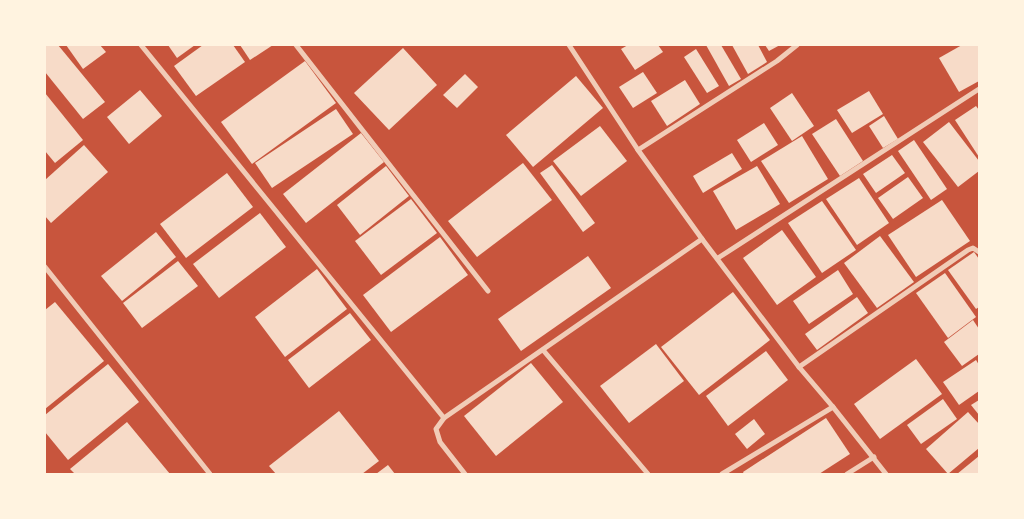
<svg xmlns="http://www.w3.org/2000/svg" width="1024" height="519" font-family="'Archivo Narrow',sans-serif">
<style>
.building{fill:#f7dbc8}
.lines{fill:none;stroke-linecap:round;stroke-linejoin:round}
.minor{stroke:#f1ccb7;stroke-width:5}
</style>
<rect width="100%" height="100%" fill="#c8553d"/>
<g class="building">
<path d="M45 45H58L105 102 83 119 45 72Z"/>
<path d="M66 45H100L106 52 83 69Z"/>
<path d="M168 45H195L177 58Z"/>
<path d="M203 45H233L245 62 196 96 174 66Z"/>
<path d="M240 45H273L250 60Z"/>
<path d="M628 45H658L663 52 635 70 621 49Z"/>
<path d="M706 45H721L741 79 729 86Z"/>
<path d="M732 45H758L767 62 748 74Z"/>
<path d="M765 45H780L769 51Z"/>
<path d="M962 45H978L979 47V81L959 92 939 58Z"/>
<path d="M403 48 437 85 389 130 354 93Z"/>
<path d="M696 49 719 86 707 93 684 57Z"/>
<path d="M305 61 336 103 252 164 221 122Z"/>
<path d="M643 72 657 93 633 108 619 87Z"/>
<path d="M465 74 478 87 457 108 443 95Z"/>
<path d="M576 76 603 108 533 167 506 135Z"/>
<path d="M685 80 700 104 667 126 651 101Z"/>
<path d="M140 90 162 116 129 144 107 117Z"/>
<path d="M869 91 883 114 852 133 837 110Z"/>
<path d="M45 93 83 140 55 163 45 151Z"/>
<path d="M792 93 814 126 792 141 770 108Z"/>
<path d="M976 106 979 110V157L955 120Z"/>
<path d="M336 109 353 134 272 188 255 163Z"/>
<path d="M884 116 898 139 883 148 869 126Z"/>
<path d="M836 119 863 161 840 176 812 134Z"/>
<path d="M949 122 979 161V171L958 187 923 142Z"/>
<path d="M764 123 778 145 751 162 737 140Z"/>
<path d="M600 126 627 161 581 196 553 161Z"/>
<path d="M361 133 384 162 306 223 283 194Z"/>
<path d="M802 136 828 179 789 203 761 161Z"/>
<path d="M914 140 947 189 931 200 898 151Z"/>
<path d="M84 145 108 172 51 223 45 216V180Z"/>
<path d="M732 153 742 169 703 193 693 176Z"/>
<path d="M892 155 905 173 876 193 863 174Z"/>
<path d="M523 163 552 200 477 257 448 221Z"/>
<path d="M552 165 595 223 583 232 540 173Z"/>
<path d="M386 166 409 196 360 235 337 205Z"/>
<path d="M757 166 780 204 736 230 713 191Z"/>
<path d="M227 173 253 207 186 258 160 224Z"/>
<path d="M908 177 923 198 893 219 878 198Z"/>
<path d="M859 178 889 223 857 245 826 199Z"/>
<path d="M411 199 437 233 381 275 355 241Z"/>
<path d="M942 200 970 241 916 277 888 235Z"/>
<path d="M822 201 856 250 822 273 788 223Z"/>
<path d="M260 213 286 247 219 298 193 264Z"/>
<path d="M782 230 816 277 777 305 743 258Z"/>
<path d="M156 232 176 257 122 301 101 276Z"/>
<path d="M880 236 914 282 877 308 844 263Z"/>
<path d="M440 237 468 275 391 332 363 295Z"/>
<path d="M974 252 979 259V307L976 309 948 270Z"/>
<path d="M588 256 611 288 521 351 498 319Z"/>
<path d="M178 261 198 286 142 328 123 303Z"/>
<path d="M317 269 347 309 285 357 255 317Z"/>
<path d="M838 270 853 294 809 324 793 301Z"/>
<path d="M945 273 976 317 948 338 916 293Z"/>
<path d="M733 292 770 340 699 395 661 347Z"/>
<path d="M857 297 868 313 817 350 805 334Z"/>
<path d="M55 302 104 361 45 409V310Z"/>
<path d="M350 313 371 340 309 388 288 360Z"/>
<path d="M973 320 979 329V354L962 366 944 342Z"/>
<path d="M656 344 684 381 629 423 600 386Z"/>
<path d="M766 351 788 380 728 426 706 396Z"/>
<path d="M916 359 942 394 880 439 854 404Z"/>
<path d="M976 360 979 365V391L959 405 943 382Z"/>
<path d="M531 363 563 402 496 456 464 416Z"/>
<path d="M108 364 139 402 68 460 45 432V415Z"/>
<path d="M943 399 957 419 921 444 907 425Z"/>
<path d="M979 400V415L971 405Z"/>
<path d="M339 411 379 461 362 474H276L269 466Z"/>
<path d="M968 412 979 424V448L948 474 926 449Z"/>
<path d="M826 418 850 454 819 474H744L743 472Z"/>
<path d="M754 419 765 434 747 449 735 434Z"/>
<path d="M127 422 170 474H75L70 469Z"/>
<path d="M979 456V474H957Z"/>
<path d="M388 465 395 474H376Z"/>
</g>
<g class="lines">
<g class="minor">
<path d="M141 45 444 418"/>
<path d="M296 45 488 291"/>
<path d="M569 45 638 150 702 239 799 367 833 407 886 474"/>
<path d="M638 150 777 61 797 45"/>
<path d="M718 258 979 89"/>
<path d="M45 267 210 474"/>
<path d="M543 350 648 474"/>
<path d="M799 367 968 250 973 248 979 252"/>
<path d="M465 474 440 442 436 429 444 418 702 239"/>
<path d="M722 474 833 407"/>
<path d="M847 474 874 457"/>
</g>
</g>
<rect width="1024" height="519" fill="none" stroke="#fff3e0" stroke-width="92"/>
</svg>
